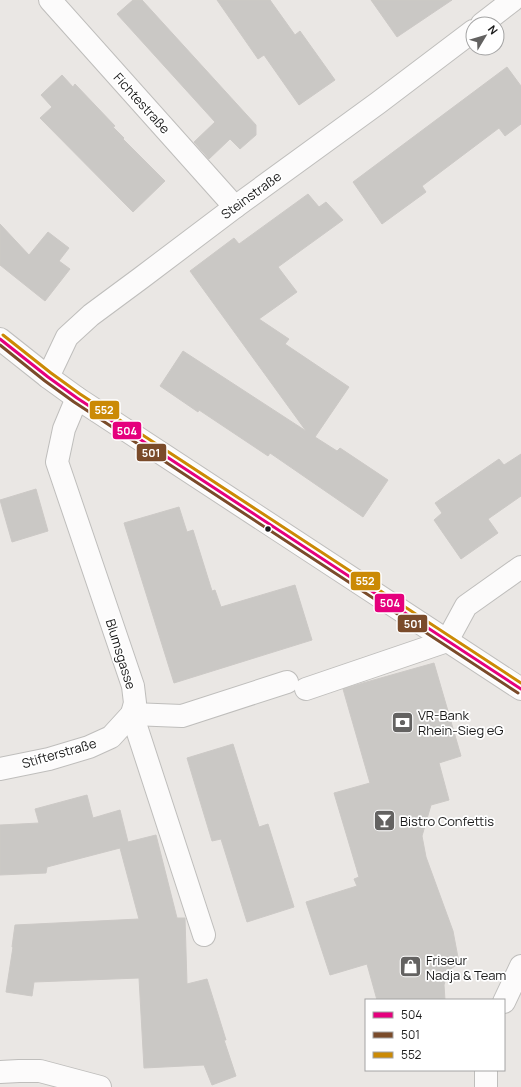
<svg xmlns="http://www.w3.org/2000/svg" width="521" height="1087" font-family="Manrope,sans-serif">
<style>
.building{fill:#cac8c5;stroke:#ccc9c6}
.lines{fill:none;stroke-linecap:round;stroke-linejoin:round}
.minor-casing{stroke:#bfbebc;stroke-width:24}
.minor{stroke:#fcfbfb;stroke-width:22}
.bus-1-casing{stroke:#fff;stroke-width:6}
.bus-2-casing{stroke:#fff;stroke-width:6}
.bus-3-casing{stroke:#fff;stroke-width:6}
.bus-1{stroke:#e5007d;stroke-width:3}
.bus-2{stroke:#7a4b2a;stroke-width:3}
.bus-3{stroke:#cb8a05;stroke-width:3}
.bus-dot{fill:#1b1b1b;stroke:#fff;stroke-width:1.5}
.labels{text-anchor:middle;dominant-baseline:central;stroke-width:3.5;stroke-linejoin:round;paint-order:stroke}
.street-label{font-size:13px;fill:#1b1b1b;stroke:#fff}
.poi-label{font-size:13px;fill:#1b1b1b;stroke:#fff;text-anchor:start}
.line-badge{stroke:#fff;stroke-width:1.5}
.badge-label{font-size:11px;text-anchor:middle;font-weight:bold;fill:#fff}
</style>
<rect width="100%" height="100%" fill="#eae7e4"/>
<g class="building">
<path d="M133 0H142L256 125V135L240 149 230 139 209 159 194 142 215 122 117 14Z"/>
<path d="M217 0H270L295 35 300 31 335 80 299 105 264 55 258 59Z"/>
<path d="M371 0H452L397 37Z"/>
<path d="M507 67 521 86V124L505 136 499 128 422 186 426 192 382 224 353 182Z"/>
<path d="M62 75 73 87 75 84 115 126 113 127 124 138 123 139 165 181 133 212 40 118 52 107 41 95Z"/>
<path d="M308 194 319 207 326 202 343 220 278 267 297 292 259 319 289 339 285 344 349 387 315 437 337 451 340 448 388 480 363 517 270 453 268 456 199 410 198 412 160 386 183 351 306 431 190 271 234 238 239 244Z"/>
<path d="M0 224 29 255 48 232 69 248 59 261 70 269 45 301 0 265Z"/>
<path d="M521 454V496L488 519 498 533 461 559 434 520 442 513 435 503 499 459 504 465Z"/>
<path d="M36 489 48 531 12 542 0 500Z"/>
<path d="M179 507 187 532 193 530 212 591 215 590 221 607 295 585 312 640 174 683 124 523Z"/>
<path d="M434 663 461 756 439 763 449 800 431 805 422 836 426 857 453 931 459 963 448 971 444 985 445 1000H377L367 964 330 975 306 902 357 886 354 879 359 877 334 793 370 783 343 689 363 683Z"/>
<path d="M233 744 259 827 268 824 294 907 247 922 221 839 212 841 187 758Z"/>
<path d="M87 795 93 818 120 810 128 842 156 835 177 918H185L187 984 207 979 226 1040H224L236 1076 212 1085 204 1065 144 1068 139 978 34 982 32 996 6 992 13 947H12L15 925 139 919 120 848 47 867 46 873 0 875V825L39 823 35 809Z"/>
</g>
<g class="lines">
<defs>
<g id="minor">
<path d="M50 0 235 207"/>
<path d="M482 24 513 0"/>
<path d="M0 339 48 377 77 398 521 689"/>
<path d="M48 377 67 337 91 315 141 278 235 207 378 103 473 31"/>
<path d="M77 398 64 429 57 462 133 686 135 703 132 714 204 935"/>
<path d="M306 689 447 641 466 606 521 567"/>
<path d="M132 714 182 716 287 682"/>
<path d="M0 769 49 759 89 747 111 737 132 714"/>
<path d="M504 1002 521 966"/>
<path d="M0 1072 19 1071H40L100 1087"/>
<path d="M486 1087V1070"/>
</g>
</defs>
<use href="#minor" class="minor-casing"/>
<use href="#minor" class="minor"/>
<defs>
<path id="bus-1" d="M0 339 48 377 77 398 521 689"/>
<path id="bus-2" d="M0 345 45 381 74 402 518 693"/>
<path id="bus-3" d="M3 335 51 373 80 394 521 683"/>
</defs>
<use href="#bus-1" class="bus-1-casing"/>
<use href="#bus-2" class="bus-2-casing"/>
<use href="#bus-3" class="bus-3-casing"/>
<use href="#bus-1" class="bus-1"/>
<use href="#bus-2" class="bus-2"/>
<use href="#bus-3" class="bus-3"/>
</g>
<defs>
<symbol id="bank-square" viewBox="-11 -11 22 22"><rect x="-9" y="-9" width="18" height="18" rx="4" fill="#636261" stroke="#fff"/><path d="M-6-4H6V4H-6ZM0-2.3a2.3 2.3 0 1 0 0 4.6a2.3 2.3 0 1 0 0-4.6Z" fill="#fff"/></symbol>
<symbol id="bar-square" viewBox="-11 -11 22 22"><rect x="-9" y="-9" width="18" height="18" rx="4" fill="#636261" stroke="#fff"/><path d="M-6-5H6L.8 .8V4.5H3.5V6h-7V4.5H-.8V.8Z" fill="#fff"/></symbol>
<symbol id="shop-square" viewBox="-11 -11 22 22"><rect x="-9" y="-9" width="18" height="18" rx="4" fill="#636261" stroke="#fff"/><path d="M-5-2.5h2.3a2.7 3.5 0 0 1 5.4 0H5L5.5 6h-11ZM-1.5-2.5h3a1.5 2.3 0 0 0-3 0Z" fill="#fff"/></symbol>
</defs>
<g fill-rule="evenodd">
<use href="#bank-square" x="390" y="710" width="25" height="25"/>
<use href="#bar-square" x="372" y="808" width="25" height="25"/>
<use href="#shop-square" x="398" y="954" width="25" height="25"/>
</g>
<circle class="bus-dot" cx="268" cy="529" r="3.5"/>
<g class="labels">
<g class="street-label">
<text transform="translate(142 103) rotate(48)">Fichtestraße</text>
<text transform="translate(251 195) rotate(-36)">Steinstraße</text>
<text transform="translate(121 654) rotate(73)">Blumsgasse</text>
<text transform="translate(59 753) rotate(-16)">Stifterstraße</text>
</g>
<g class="poi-label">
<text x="418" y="715">VR-Bank<tspan x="418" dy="15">Rhein-Sieg eG</tspan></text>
<text x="400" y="821">Bistro Confettis</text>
<text x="426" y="960">Friseur<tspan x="426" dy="15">Nadja &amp; Team</tspan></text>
</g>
</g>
<g class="line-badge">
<rect x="89" y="400" width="31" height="20" rx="4" fill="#cb8a05"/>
<rect x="112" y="421" width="30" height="19" rx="4" fill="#e5007d"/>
<rect x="136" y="443" width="31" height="19" rx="4" fill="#7a4b2a"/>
<rect x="350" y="571" width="31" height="20" rx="4" fill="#cb8a05"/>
<rect x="374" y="593" width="31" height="20" rx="4" fill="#e5007d"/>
<rect x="397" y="614" width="31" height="19" rx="4" fill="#7a4b2a"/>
</g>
<g class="badge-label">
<text x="104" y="414">552</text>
<text x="127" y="435">504</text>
<text x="151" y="457">501</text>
<text x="365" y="585">552</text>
<text x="390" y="607">504</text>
<text x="413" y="628">501</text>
</g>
<rect x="365" y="999" width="140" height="72" fill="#ffffff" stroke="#a4a4a4"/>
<rect x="373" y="1012" width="20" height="6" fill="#e5007d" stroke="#a4a4a4"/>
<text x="401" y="1019" font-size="12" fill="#1b1b1b">504</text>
<rect x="373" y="1032" width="20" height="6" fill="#7a4b2a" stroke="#a4a4a4"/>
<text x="401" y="1039" font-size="12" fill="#1b1b1b">501</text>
<rect x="373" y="1052" width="20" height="6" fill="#cb8a05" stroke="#a4a4a4"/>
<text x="401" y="1059" font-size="12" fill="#1b1b1b">552</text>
<g transform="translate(485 36) rotate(52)"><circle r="19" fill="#ffffff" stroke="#a4a4a4"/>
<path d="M0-3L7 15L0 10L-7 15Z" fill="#636261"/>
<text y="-6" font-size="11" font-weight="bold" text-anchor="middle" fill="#1b1b1b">N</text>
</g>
</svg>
